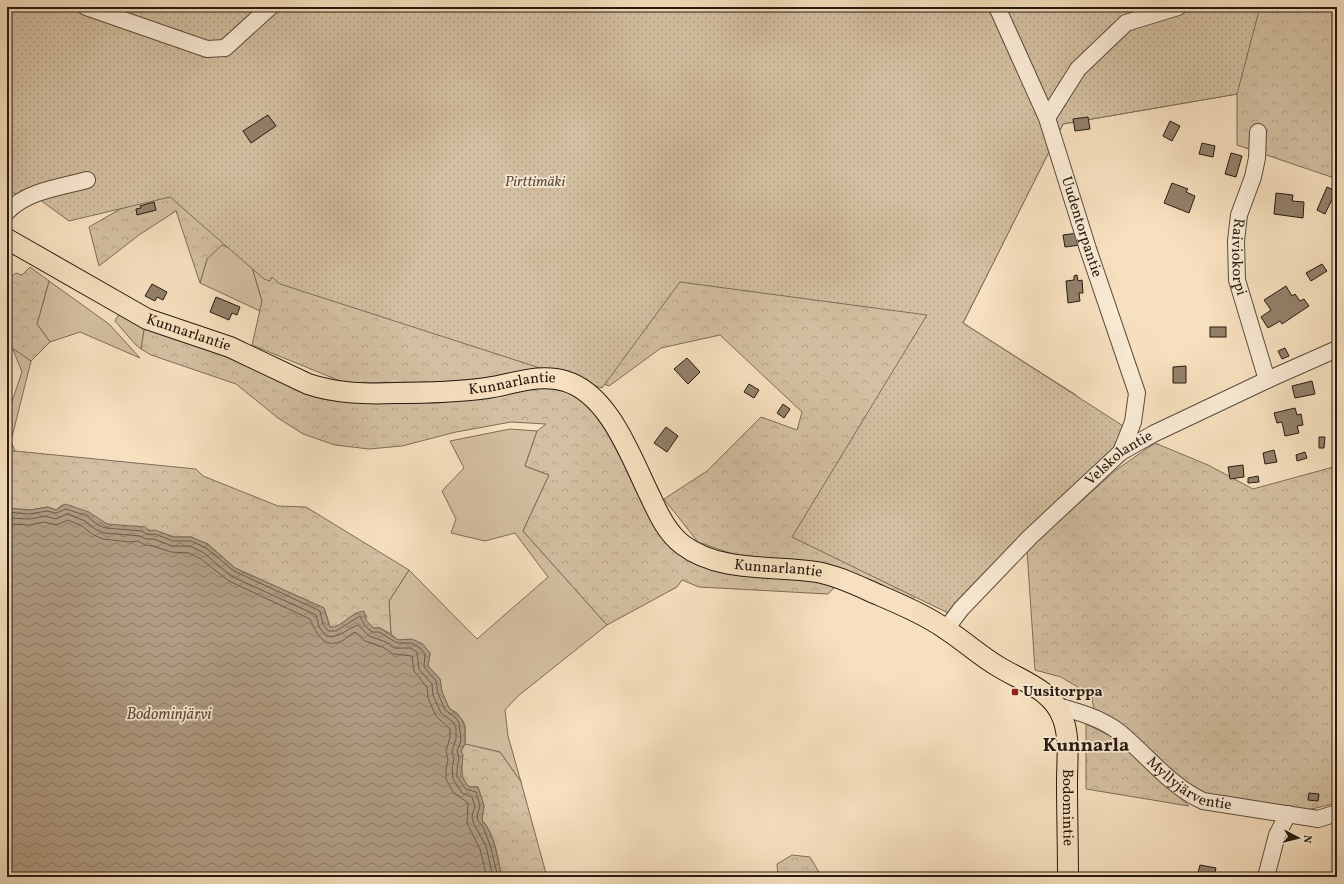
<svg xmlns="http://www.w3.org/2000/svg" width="1344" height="884" font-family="Vollkorn,serif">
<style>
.green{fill:#d3bfa1;stroke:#7c6d58}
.forest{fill:url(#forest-crowns);stroke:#7c6d58}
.park{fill:url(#park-dots);stroke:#7c6d58}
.water{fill:url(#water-waves);stroke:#796956}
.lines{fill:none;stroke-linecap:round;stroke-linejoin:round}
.shore{stroke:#6b5c4a;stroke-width:1}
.building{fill:#93816b;stroke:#261b10}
.minor-casing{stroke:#5a4c3c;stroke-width:18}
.major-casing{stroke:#261b10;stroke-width:22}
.minor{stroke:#faebd5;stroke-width:16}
.major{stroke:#f7e0bf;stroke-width:20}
.poi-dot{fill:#8f2418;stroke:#faebd5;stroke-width:1.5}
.labels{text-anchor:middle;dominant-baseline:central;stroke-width:3.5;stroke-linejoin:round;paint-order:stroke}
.park-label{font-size:15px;font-style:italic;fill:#5a4c3c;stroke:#faebd5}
.street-label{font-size:15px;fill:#261b10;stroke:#faebd5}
.poi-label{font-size:15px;font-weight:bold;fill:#261b10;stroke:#faebd5;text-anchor:start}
.water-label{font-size:16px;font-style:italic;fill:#5d4f3e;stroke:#faebd5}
.district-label{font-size:19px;font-weight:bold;fill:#261b10;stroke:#faebd5}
</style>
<defs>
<pattern id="forest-crowns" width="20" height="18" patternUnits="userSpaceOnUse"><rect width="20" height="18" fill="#d3bfa1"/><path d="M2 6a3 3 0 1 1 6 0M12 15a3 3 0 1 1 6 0" fill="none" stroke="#b5a48a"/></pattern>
<pattern id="park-dots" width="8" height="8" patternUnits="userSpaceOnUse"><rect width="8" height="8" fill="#d3bfa1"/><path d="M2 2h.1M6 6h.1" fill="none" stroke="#b5a48a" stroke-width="1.8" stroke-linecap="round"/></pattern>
<pattern id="water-waves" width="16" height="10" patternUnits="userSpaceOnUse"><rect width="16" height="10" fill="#b09d84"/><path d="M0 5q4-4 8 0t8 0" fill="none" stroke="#8f7f6b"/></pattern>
</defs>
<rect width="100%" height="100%" fill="#f7e0bf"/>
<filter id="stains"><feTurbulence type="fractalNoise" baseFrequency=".005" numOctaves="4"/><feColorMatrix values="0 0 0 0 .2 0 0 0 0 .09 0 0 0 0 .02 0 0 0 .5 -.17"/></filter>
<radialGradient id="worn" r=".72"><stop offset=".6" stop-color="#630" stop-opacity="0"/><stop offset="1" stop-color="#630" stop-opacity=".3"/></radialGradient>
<g class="green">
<path d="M222 244 249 257 262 301 260 311 200 283 207 259Z"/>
<path d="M49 281 109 324 140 358 80 332 50 342 37 324Z"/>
<path d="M120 312 145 324 141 349 135 344 115 321Z"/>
<path d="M12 347 31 361 11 441 15 451 7 453V416L22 372Z"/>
<path d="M510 429 537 431 525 466 549 475 523 531 607 625 518 696 505 710 508 736 521 782 500 752 465 744V726L463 721 457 713 449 708 442 692 440 679 428 666 430 653C418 641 417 639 398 640L391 634 389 601 409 570 477 639 548 577 515 533 485 541 451 533 456 519 442 491 464 468 450 441Z"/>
</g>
<g class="forest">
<path d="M330 7H1337V179L1237 145V94L1063 124 963 323 1076 395 958 555 913 599 845 569 738 556 698 542 664 499 707 471 761 417 797 430 802 412 720 335 661 348 609 386 585 377 552 373 438 382 345 383 252 345 262 301 249 257 222 245 207 259 200 283 176 211 139 235 99 266 89 227 134 201Z"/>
<path d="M30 267 49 281 37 324 50 342 31 361 12 348H7V280L16 273 22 275Z"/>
<path d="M145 324 219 347 311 390 534 384 564 387 595 409 680 549 838 584 828 594 699 587 682 580 677 587 607 625 523 531 549 475 525 466 537 431 546 424 511 422 456 432 402 446 369 449 335 445 303 434 278 418 236 384 151 355 141 349Z"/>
<path d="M1155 443 1208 465 1253 489 1337 466V803L1303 811 1201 795 1125 729 1095 713 1091 695 1061 677 1035 670 1027 550 1116 470Z"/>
<path d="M15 451 196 469 203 476 278 506 306 507 409 570 389 601 391 634 380 628H373L366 620V615L356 613 335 628 330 627 324 608 235 568 208 544 191 537H174L136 526C112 531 91 517 72 506L62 505 56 510 48 507 30 510 7 508V453Z"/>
<path d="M1086 724 1115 738 1189 806 1086 789Z"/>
<path d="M465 744 500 752 521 782 547 877H502C497 858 496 835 482 820L484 806 478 787H469C458 775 464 765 461 751Z"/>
<path d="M792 855 810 857 822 877H778L777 864Z"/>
</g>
<path class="park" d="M7 7H1260L1237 94 1063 124 963 323 1131 431 948 613 792 537 927 315 680 282 602 388 280 284 272 277 270 281 264 279 170 197 69 221 36 197 7 192Z"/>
<path class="water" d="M65 504 89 512 107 524 145 527 149 531 155 530 174 537H191L207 544 235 568 324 608 330 627C342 628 351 612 364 611L366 620 373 628H380L398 640 412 639 423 644 430 653 428 666 440 679 442 692 449 708 460 717 465 726V744L461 751 463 755 461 776 469 787H478L484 806 482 820C495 835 497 858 502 877H7V508L30 510 48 507 56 510Z"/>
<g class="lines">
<g class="shore">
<path d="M7 512 30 514 47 511 56 513 66 509 87 516 98 525 106 528 142 531 148 535 155 534 173 541H191L206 548 234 571 320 611 323 624 328 631H336L360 616 365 626 372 632H379L397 643H411L420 648 425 654 424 667 436 681 438 693 445 710 455 717 459 723 461 741 457 751 459 757 457 769V777L466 789 476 792 480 806 477 816 478 821 483 827 490 845 498 877"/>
<path d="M7 518 30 519 45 516 56 519 67 514 85 521 95 529 104 533 140 536 146 539H154L172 546H190L204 553 231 576 316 615 319 627 326 636C339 639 346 629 358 625L369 636 386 642 394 648H410L417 652 419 669 432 684 433 695 441 713 453 722 456 728V739L452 751 454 759 452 768 453 779 462 793 472 797 475 806 472 816 473 822 486 846 493 877"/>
<path d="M7 524 30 525 44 522 56 525 68 520 82 526 92 534 103 539 129 542 138 541 145 545 153 546 171 552 189 553 201 559 229 581 310 619C316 632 323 650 342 641 347 638 350 634 355 632L365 641 383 647 393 654 412 656 414 671 427 687 428 698 436 716 450 729V737L446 751 448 760 446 768V779L453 792 468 803 467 823 480 849 487 877"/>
</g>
</g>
<g class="building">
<path d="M268 115 276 126 251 143 243 131Z"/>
<path d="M1088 117 1090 129 1075 131 1073 119Z"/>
<path d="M1170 121 1180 126 1172 141 1163 136Z"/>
<path d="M1202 143 1215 146 1213 157 1199 154Z"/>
<path d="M1231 153 1242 156 1236 177 1225 174Z"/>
<path d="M1172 183 1188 189 1186 192 1195 196 1189 213 1164 203Z"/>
<path d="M1327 187 1336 191 1325 214 1317 210Z"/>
<path d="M1276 193 1293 195 1292 201 1304 202 1303 218 1274 214Z"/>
<path d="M154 202 156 210 137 215 136 209 141 208 140 206Z"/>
<path d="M1078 233 1080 245 1065 247 1063 235Z"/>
<path d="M1322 264 1327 271 1311 281 1306 273Z"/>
<path d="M1077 275 1078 281 1082 280 1083 293H1079L1080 301 1068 303 1066 281 1074 280V276Z"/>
<path d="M152 284 167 292 163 300 157 297 155 301 145 296Z"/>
<path d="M1286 286 1292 296 1295 294 1300 301 1304 299 1309 306 1282 324 1280 321 1268 328 1261 317 1271 310 1264 300Z"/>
<path d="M216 297 240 307 237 315 232 313 229 320 210 312Z"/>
<rect x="1210" y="327" width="16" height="10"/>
<path d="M1285 348 1289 356 1282 359 1278 351Z"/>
<path d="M687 358 700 372 688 384 674 369Z"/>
<path d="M1186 366V383H1173V367Z"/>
<path d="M1312 381 1315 394 1295 398 1292 386Z"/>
<path d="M749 384 759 390 754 398 744 392Z"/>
<path d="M783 404 790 409 784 418 777 413Z"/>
<path d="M1295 408 1297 415 1301 414 1303 425 1297 426 1299 433 1285 436 1282 422 1277 423 1274 413Z"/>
<path d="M666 427 678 436 667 452 654 443Z"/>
<path d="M1319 437H1325L1324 448H1319Z"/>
<path d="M1274 450 1277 462 1265 464 1263 453Z"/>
<path d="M1305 452 1307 458 1297 461 1296 455Z"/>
<path d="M1243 465 1244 477 1230 479 1228 467Z"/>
<path d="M1258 476 1259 482 1248 483V478Z"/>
<path d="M1309 793 1319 794 1318 801 1308 800Z"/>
<path d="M1200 865 1216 868 1214 877H1197Z"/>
</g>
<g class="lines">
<defs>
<g id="minor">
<path d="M86 7 207 49 225 48 270 7"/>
<path id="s1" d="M997 7 1047 118 1088 249 1137 393 1133 422 1121 452"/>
<path d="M1047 118 1078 69 1126 23 1178 7"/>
<path id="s2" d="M1258 132 1257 158 1253 177 1239 215 1236 241 1237 280 1267 380"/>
<path d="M7 212C26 191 61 187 87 180"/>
<path id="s3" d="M946 629 961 609 1030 537 1121 452 1153 434 1267 380 1337 349"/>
<path id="s4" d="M1057 706C1079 712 1101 718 1119 732 1147 755 1170 786 1203 801L1318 819 1337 813"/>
<path d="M1266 877 1277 835 1288 814"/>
</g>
<g id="major">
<path id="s5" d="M7 239 147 319 230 347 308 384C338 394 367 394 397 393 428 393 457 392 487 388 514 384 539 373 565 381 610 394 632 460 651 498 659 515 667 533 683 545 720 573 774 565 817 572 839 576 860 587 881 596 904 606 927 616 947 630 964 641 980 656 999 667 1022 681 1053 690 1063 719 1070 738 1067 761 1067 782 1067 813 1068 845 1068 877"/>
</g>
</defs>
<use href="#minor" class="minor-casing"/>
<use href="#major" class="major-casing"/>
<use href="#minor" class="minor"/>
<use href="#major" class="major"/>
</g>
<rect class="poi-dot" x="1011" y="688" width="8" height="8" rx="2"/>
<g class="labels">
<g class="park-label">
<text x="535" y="182">Pirttimäki</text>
</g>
<g class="street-label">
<text stroke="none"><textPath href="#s1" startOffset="236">Uudentorpantie</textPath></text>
<text stroke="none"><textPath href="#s2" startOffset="128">Raiviokorpi</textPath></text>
<text stroke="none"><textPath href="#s5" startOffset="205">Kunnarlantie</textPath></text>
<text stroke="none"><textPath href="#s5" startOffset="541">Kunnarlantie</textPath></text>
<text stroke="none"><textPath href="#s3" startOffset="244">Velskolantie</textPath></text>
<text stroke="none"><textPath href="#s5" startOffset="901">Kunnarlantie</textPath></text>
<text stroke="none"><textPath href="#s4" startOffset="157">Myllyjärventie</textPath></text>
<text stroke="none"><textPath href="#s5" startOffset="1320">Bodomintie</textPath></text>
</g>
<g class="poi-label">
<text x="1023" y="692">Uusitorppa</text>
</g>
<g class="water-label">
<text x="169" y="715">Bodominjärvi</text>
</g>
<g class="district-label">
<text x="1086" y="746">Kunnarla</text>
</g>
</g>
<rect width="1344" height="884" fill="none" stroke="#f7e0bf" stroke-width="24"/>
<rect x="8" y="8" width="1328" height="868" fill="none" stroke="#261b10" stroke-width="2"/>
<rect x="12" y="12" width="1320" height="860" fill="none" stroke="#261b10"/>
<g transform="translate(1298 838) rotate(97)" stroke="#faebd5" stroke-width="3" paint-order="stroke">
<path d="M0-3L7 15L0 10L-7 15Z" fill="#261b10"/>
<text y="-6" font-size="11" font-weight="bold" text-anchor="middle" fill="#261b10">N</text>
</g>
<rect width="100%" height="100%" filter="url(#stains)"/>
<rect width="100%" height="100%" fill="url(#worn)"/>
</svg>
